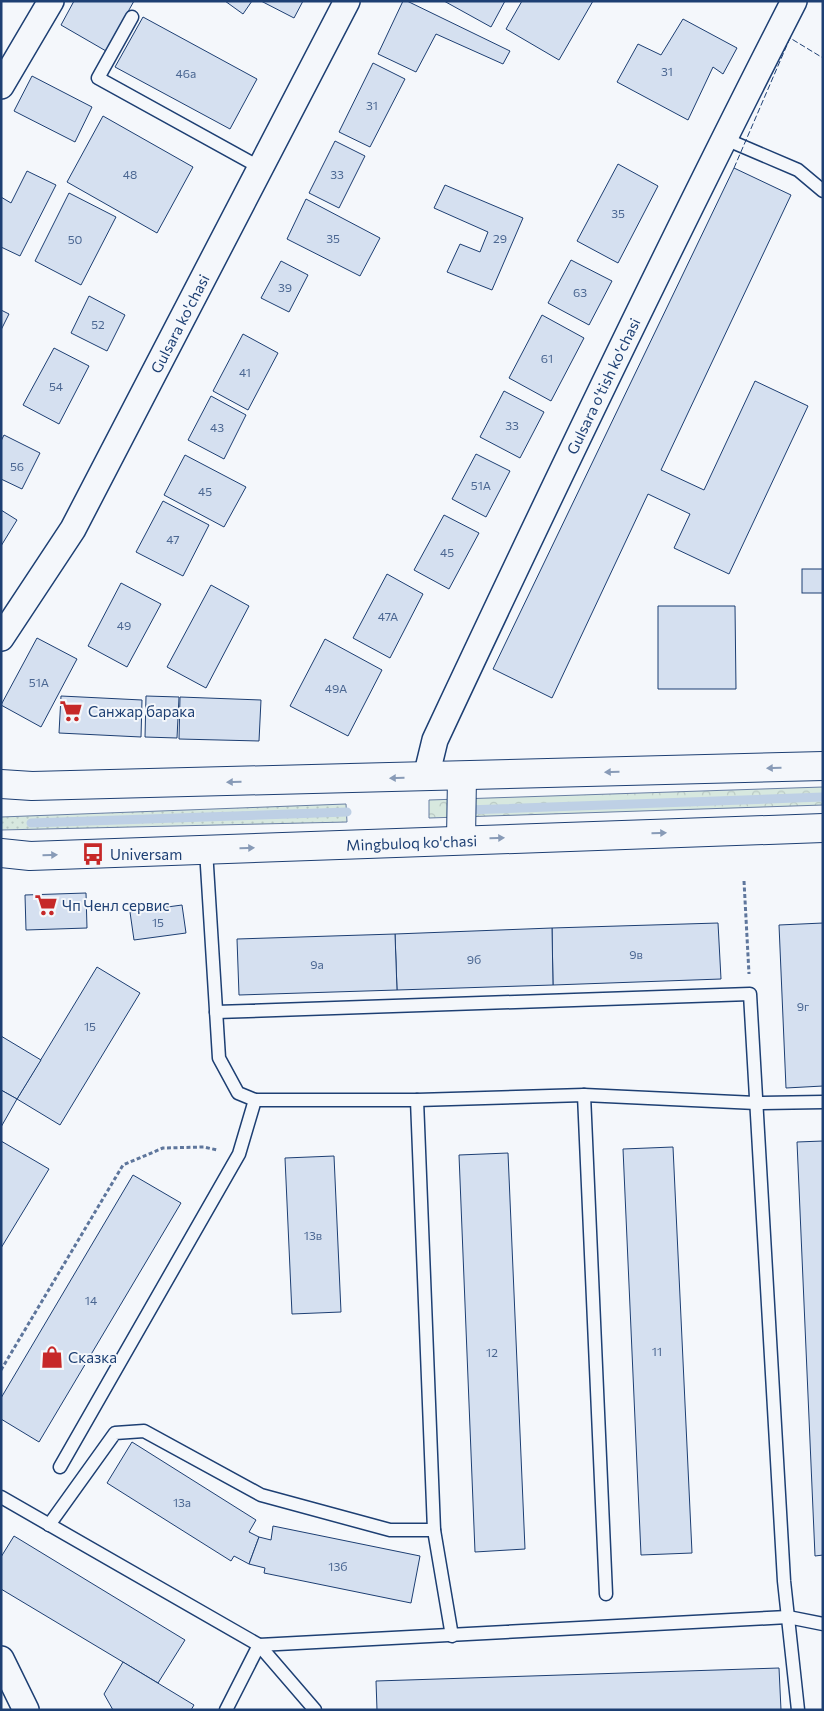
<svg xmlns="http://www.w3.org/2000/svg" width="824" height="1711" font-family="Commissioner,sans-serif">
<style>
.grass{fill:url(#grass-dots);stroke:#687fa3}
.forest{fill:url(#forest-crowns);stroke:#687fa3}
.lines{fill:none;stroke-linecap:round;stroke-linejoin:round}
.stream{stroke:#bed0e5;stroke-width:9}
.building{fill:#d5e0f0;stroke:#1d3f73}
.service-casing{stroke:#1d3f73;stroke-width:15}
.minor-casing{stroke:#1d3f73;stroke-width:28}
.secondary-casing{stroke:#1d3f73;stroke-width:30}
.path{stroke:#5e769c;stroke-width:3;stroke-dasharray:4 2.5;stroke-linecap:butt}
.service{stroke:#f4f7fb;stroke-width:12}
.minor{stroke:#f4f7fb;stroke-width:25}
.secondary{stroke:#f4f7fb;stroke-width:28}
.fence{stroke:#1d3f73;stroke-width:1;stroke-dasharray:6 2.5;stroke-linecap:butt}
.oneway{fill:#889bb7}
.labels{text-anchor:middle;dominant-baseline:central;stroke-width:4;stroke-linejoin:round;paint-order:stroke}
.number-label{font-size:12px;fill:#4b6792}
.street-label{font-size:15px;fill:#1d3f73;stroke:#f4f7fb}
.poi-label{font-size:15px;fill:#1d3f73;stroke:#f4f7fb;text-anchor:start}
</style>
<defs>
<pattern id="grass-dots" width="8" height="8" patternUnits="userSpaceOnUse" patternTransform="scale(1.25)"><rect width="8" height="8" fill="#d7e8df"/><path d="M2 2h.1M6 6h.1" fill="none" stroke="#b8c8c3" stroke-width="1.8" stroke-linecap="round"/></pattern>
<pattern id="forest-crowns" width="20" height="18" patternUnits="userSpaceOnUse" patternTransform="scale(1.25)"><rect width="20" height="18" fill="#d7e8df"/><path d="M2 6a3 3 0 1 1 6 0M12 15a3 3 0 1 1 6 0" fill="none" stroke="#b8c8c3"/></pattern>
</defs>
<rect width="100%" height="100%" fill="#f4f7fb"/>
<path class="grass" d="M346 804 347 822 1 830V817Z"/>
<path class="forest" d="M823 787V805L429 818V800Z"/>
<g class="lines">
<g class="stream">
<path d="M466 810 823 797"/>
<path d="M31 823 347 812"/>
</g>
</g>
<g class="building">
<path d="M74 1H134L106 51 61 25Z"/>
<path d="M225 1H252L243 14Z"/>
<path d="M261 1H303L294 18Z"/>
<path d="M403 1H407L510 51 503 64 436 34 416 72 378 54Z"/>
<path d="M444 1H505L491 27Z"/>
<path d="M522 1H593L559 60 506 29Z"/>
<path d="M143 17 257 79 230 129 115 67Z"/>
<path d="M683 19 737 48 723 74 713 67 688 120 617 82 638 44 661 55Z"/>
<path d="M373 63 405 79 370 147 339 132Z"/>
<path d="M32 76 92 107 75 142 14 111Z"/>
<path d="M103 116 193 167 157 233 67 182Z"/>
<path d="M335 141 365 156 339 208 309 193Z"/>
<path d="M618 164 658 186 618 263 577 241Z"/>
<path d="M734 168 791 195 661 470 704 490 755 381 808 406 729 574 674 548 690 514 648 494 552 698 493 669Z"/>
<path d="M27 171 56 185 20 256 1 247V197L11 203Z"/>
<path d="M445 185 523 218 492 290 447 272 460 244 480 252 488 232 434 208Z"/>
<path d="M69 193 116 217 81 285 35 261Z"/>
<path d="M306 199 380 238 360 276 287 239Z"/>
<path d="M571 260 612 281 589 325 548 303Z"/>
<path d="M281 261 308 275 289 312 261 298Z"/>
<path d="M89 296 125 315 107 351 71 333Z"/>
<path d="M1 310 9 314 1 330Z"/>
<path d="M542 315 584 338 551 401 509 378Z"/>
<path d="M243 334 278 353 248 410 213 391Z"/>
<path d="M54 348 89 366 59 424 23 405Z"/>
<path d="M504 391 544 412 520 458 480 437Z"/>
<path d="M211 396 246 415 224 459 188 440Z"/>
<path d="M4 435 40 453 22 489 1 479V441Z"/>
<path d="M476 454 510 471 486 517 452 499Z"/>
<path d="M185 455 246 487 224 527 164 495Z"/>
<path d="M163 501 209 525 183 576 136 552Z"/>
<path d="M1 510 17 520 1 546Z"/>
<path d="M444 515 479 533 449 589 414 570Z"/>
<rect x="802" y="569" width="21" height="24"/>
<path d="M387 574 423 594 390 658 353 638Z"/>
<path d="M121 583 161 604 127 667 88 646Z"/>
<path d="M211 585 249 606 206 688 167 667Z"/>
<path d="M658 606H735L736 689H658Z"/>
<path d="M37 638 77 659 41 727 1 705Z"/>
<path d="M325 639 382 670 348 736 290 706Z"/>
<path d="M61 696 142 700 141 737 59 733Z"/>
<path d="M146 696 179 697 177 738 145 737Z"/>
<path d="M180 697 261 700 259 741 179 739Z"/>
<path d="M86 893 87 928 26 930 25 895Z"/>
<path d="M182 905 186 933 134 940 130 912Z"/>
<path d="M718 923 721 979 553 985 552 928Z"/>
<path d="M823 923V1086L786 1088 779 925Z"/>
<path d="M552 928 553 985 397 990 395 934Z"/>
<path d="M395 934 397 990 239 995 237 939Z"/>
<path d="M97 967 140 993 60 1125 17 1099Z"/>
<path d="M1 1036 41 1060 17 1099 1 1090Z"/>
<path d="M1 1090 17 1099 1 1127Z"/>
<path d="M1 1141 49 1169 1 1248Z"/>
<path d="M823 1141V1555L815 1556 797 1142Z"/>
<path d="M673 1147 692 1553 641 1555 623 1149Z"/>
<path d="M508 1153 525 1549 475 1552 459 1155Z"/>
<path d="M334 1156 341 1312 292 1314 285 1158Z"/>
<path d="M133 1175 181 1203 39 1442 1 1419V1398Z"/>
<path d="M132 1442 256 1520 249 1532 259 1537 249 1564 234 1556 231 1561 107 1483Z"/>
<path d="M273 1526 420 1556 411 1603 264 1573 265 1568 249 1564 259 1537 271 1540Z"/>
<path d="M14 1536 185 1640 158 1683 1 1589V1557Z"/>
<path d="M123 1662 194 1705 191 1710H113L104 1694Z"/>
<path d="M779 1668 781 1710H377L376 1681Z"/>
</g>
<g class="lines">
<defs>
<g id="service">
<path d="M132 17 98 78 261 168"/>
<path d="M723 138 798 170 823 191"/>
<path d="M206 850 219 1058 238 1093 255 1100H417L584 1095 756 1103 823 1102"/>
<path d="M216 1012 750 994 784 1581 798 1710"/>
<path d="M584 1095 606 1594"/>
<path d="M417 1100 434 1530"/>
<path d="M60 1467 239 1154 255 1100"/>
<path d="M1 1497 259 1645 315 1710"/>
<path d="M49 1525 115 1433 144 1431 261 1495 390 1530H434L452 1636"/>
<path d="M226 1710 259 1645 788 1617 823 1624"/>
</g>
<g id="minor">
<path d="M1 86 51 1"/>
<path id="s1" d="M1 638 73 529 347 1"/>
<path id="s2" d="M426 777 435 740C551 492 669 245 794 1"/>
<path d="M1 1659 26 1710"/>
</g>
<g id="secondary">
<path d="M1 784 32 786 823 766"/>
<path d="M461 840 462 776"/>
<path id="s3" d="M1 853 30 856 823 828"/>
</g>
</defs>
<use href="#service" class="service-casing"/>
<use href="#minor" class="minor-casing"/>
<use href="#secondary" class="secondary-casing"/>
<g class="path">
<path d="M744 881 749 974"/>
<path d="M1 1370 123 1165 163 1148 204 1147 217 1150"/>
</g>
<use href="#service" class="service"/>
<use href="#minor" class="minor"/>
<use href="#secondary" class="secondary"/>
<path class="fence" d="M734 168 790 38 823 58"/>
</g>
<defs><path id="oneway-solid" d="M-6-.8H1V-3.2L6.5 0L1 3.2V.8H-6Z" transform="scale(1.25)"/></defs>
<g class="oneway">
<use href="#oneway-solid" transform="translate(774 768) rotate(178)"/>
<use href="#oneway-solid" transform="translate(612 772) rotate(178)"/>
<use href="#oneway-solid" transform="translate(397 778) rotate(179)"/>
<use href="#oneway-solid" transform="translate(234 782) rotate(179)"/>
<use href="#oneway-solid" transform="translate(659 833) rotate(-2)"/>
<use href="#oneway-solid" transform="translate(497 838) rotate(-2)"/>
<use href="#oneway-solid" transform="translate(247 848) rotate(-2)"/>
<use href="#oneway-solid" transform="translate(50 855) rotate(-2)"/>
</g>
<defs>
<symbol id="supermarket-bare" viewBox="-9 -9 18 18"><path d="M-6-5.5h2.5l.6 2H6L4.5 2H-2.5L-4.4-4H-6ZM-1.5 3.2a1.3 1.3 0 1 0 .1 0ZM3 3.2a1.3 1.3 0 1 0 .1 0Z" fill="#c62828" stroke="#f4f7fb" stroke-width="2.5" paint-order="stroke"/></symbol>
<symbol id="bus-bare" viewBox="-9 -9 18 18"><path d="M-5-6H5V4H4V6H2V4H-2V6H-4V4H-5ZM-3.5-4V0h7V-4ZM-3.5 1.2v1.5H-2V1.2ZM2 1.2v1.5H3.5V1.2Z" fill="#c62828" stroke="#f4f7fb" stroke-width="2.5" paint-order="stroke"/></symbol>
<symbol id="shop-bare" viewBox="-9 -9 18 18"><path d="M-5-2.5h2.3a2.7 3.5 0 0 1 5.4 0H5L5.5 6h-11ZM-1.5-2.5h3a1.5 2.3 0 0 0-3 0Z" fill="#c62828" stroke="#f4f7fb" stroke-width="2.5" paint-order="stroke"/></symbol>
</defs>
<g fill-rule="evenodd">
<use href="#supermarket-bare" x="55" y="695" width="32" height="32"/>
<use href="#bus-bare" x="77" y="838" width="32" height="32"/>
<use href="#supermarket-bare" x="30" y="889" width="32" height="32"/>
<use href="#shop-bare" x="36" y="1341" width="32" height="32"/>
</g>
<g class="labels">
<g class="number-label">
<text x="667" y="71">31</text>
<text x="186" y="73">46a</text>
<text x="372" y="105">31</text>
<text x="130" y="174">48</text>
<text x="337" y="174">33</text>
<text x="618" y="213">35</text>
<text x="333" y="238">35</text>
<text x="500" y="238">29</text>
<text x="75" y="239">50</text>
<text x="285" y="287">39</text>
<text x="580" y="292">63</text>
<text x="98" y="324">52</text>
<text x="547" y="358">61</text>
<text x="245" y="372">41</text>
<text x="56" y="386">54</text>
<text x="512" y="425">33</text>
<text x="217" y="427">43</text>
<text x="17" y="466">56</text>
<text x="481" y="485">51A</text>
<text x="205" y="491">45</text>
<text x="173" y="539">47</text>
<text x="447" y="552">45</text>
<text x="388" y="616">47A</text>
<text x="124" y="625">49</text>
<text x="39" y="682">51A</text>
<text x="336" y="688">49A</text>
<text x="158" y="922">15</text>
<text x="636" y="954">9в</text>
<text x="474" y="959">9б</text>
<text x="317" y="964">9а</text>
<text x="803" y="1006">9г</text>
<text x="90" y="1026">15</text>
<text x="313" y="1235">13в</text>
<text x="91" y="1300">14</text>
<text x="657" y="1351">11</text>
<text x="492" y="1352">12</text>
<text x="182" y="1502">13а</text>
<text x="338" y="1566">13б</text>
</g>
<g class="street-label">
<text stroke="none"><textPath href="#s1" startOffset="362">Gulsara ko'chasi</textPath></text>
<text stroke="none"><textPath href="#s2" startOffset="430">Gulsara o'tish ko'chasi</textPath></text>
<text stroke="none"><textPath href="#s3" startOffset="411">Mingbuloq ko'chasi</textPath></text>
</g>
<g class="poi-label">
<text x="88" y="711">Санжар барака</text>
<text x="110" y="854">Universam</text>
<text x="62" y="905">Чп Ченл сервис</text>
<text x="68" y="1357">Сказка</text>
</g>
</g>
<rect width="824" height="1711" fill="none" stroke="#1d3f73" stroke-width="5"/>
</svg>
